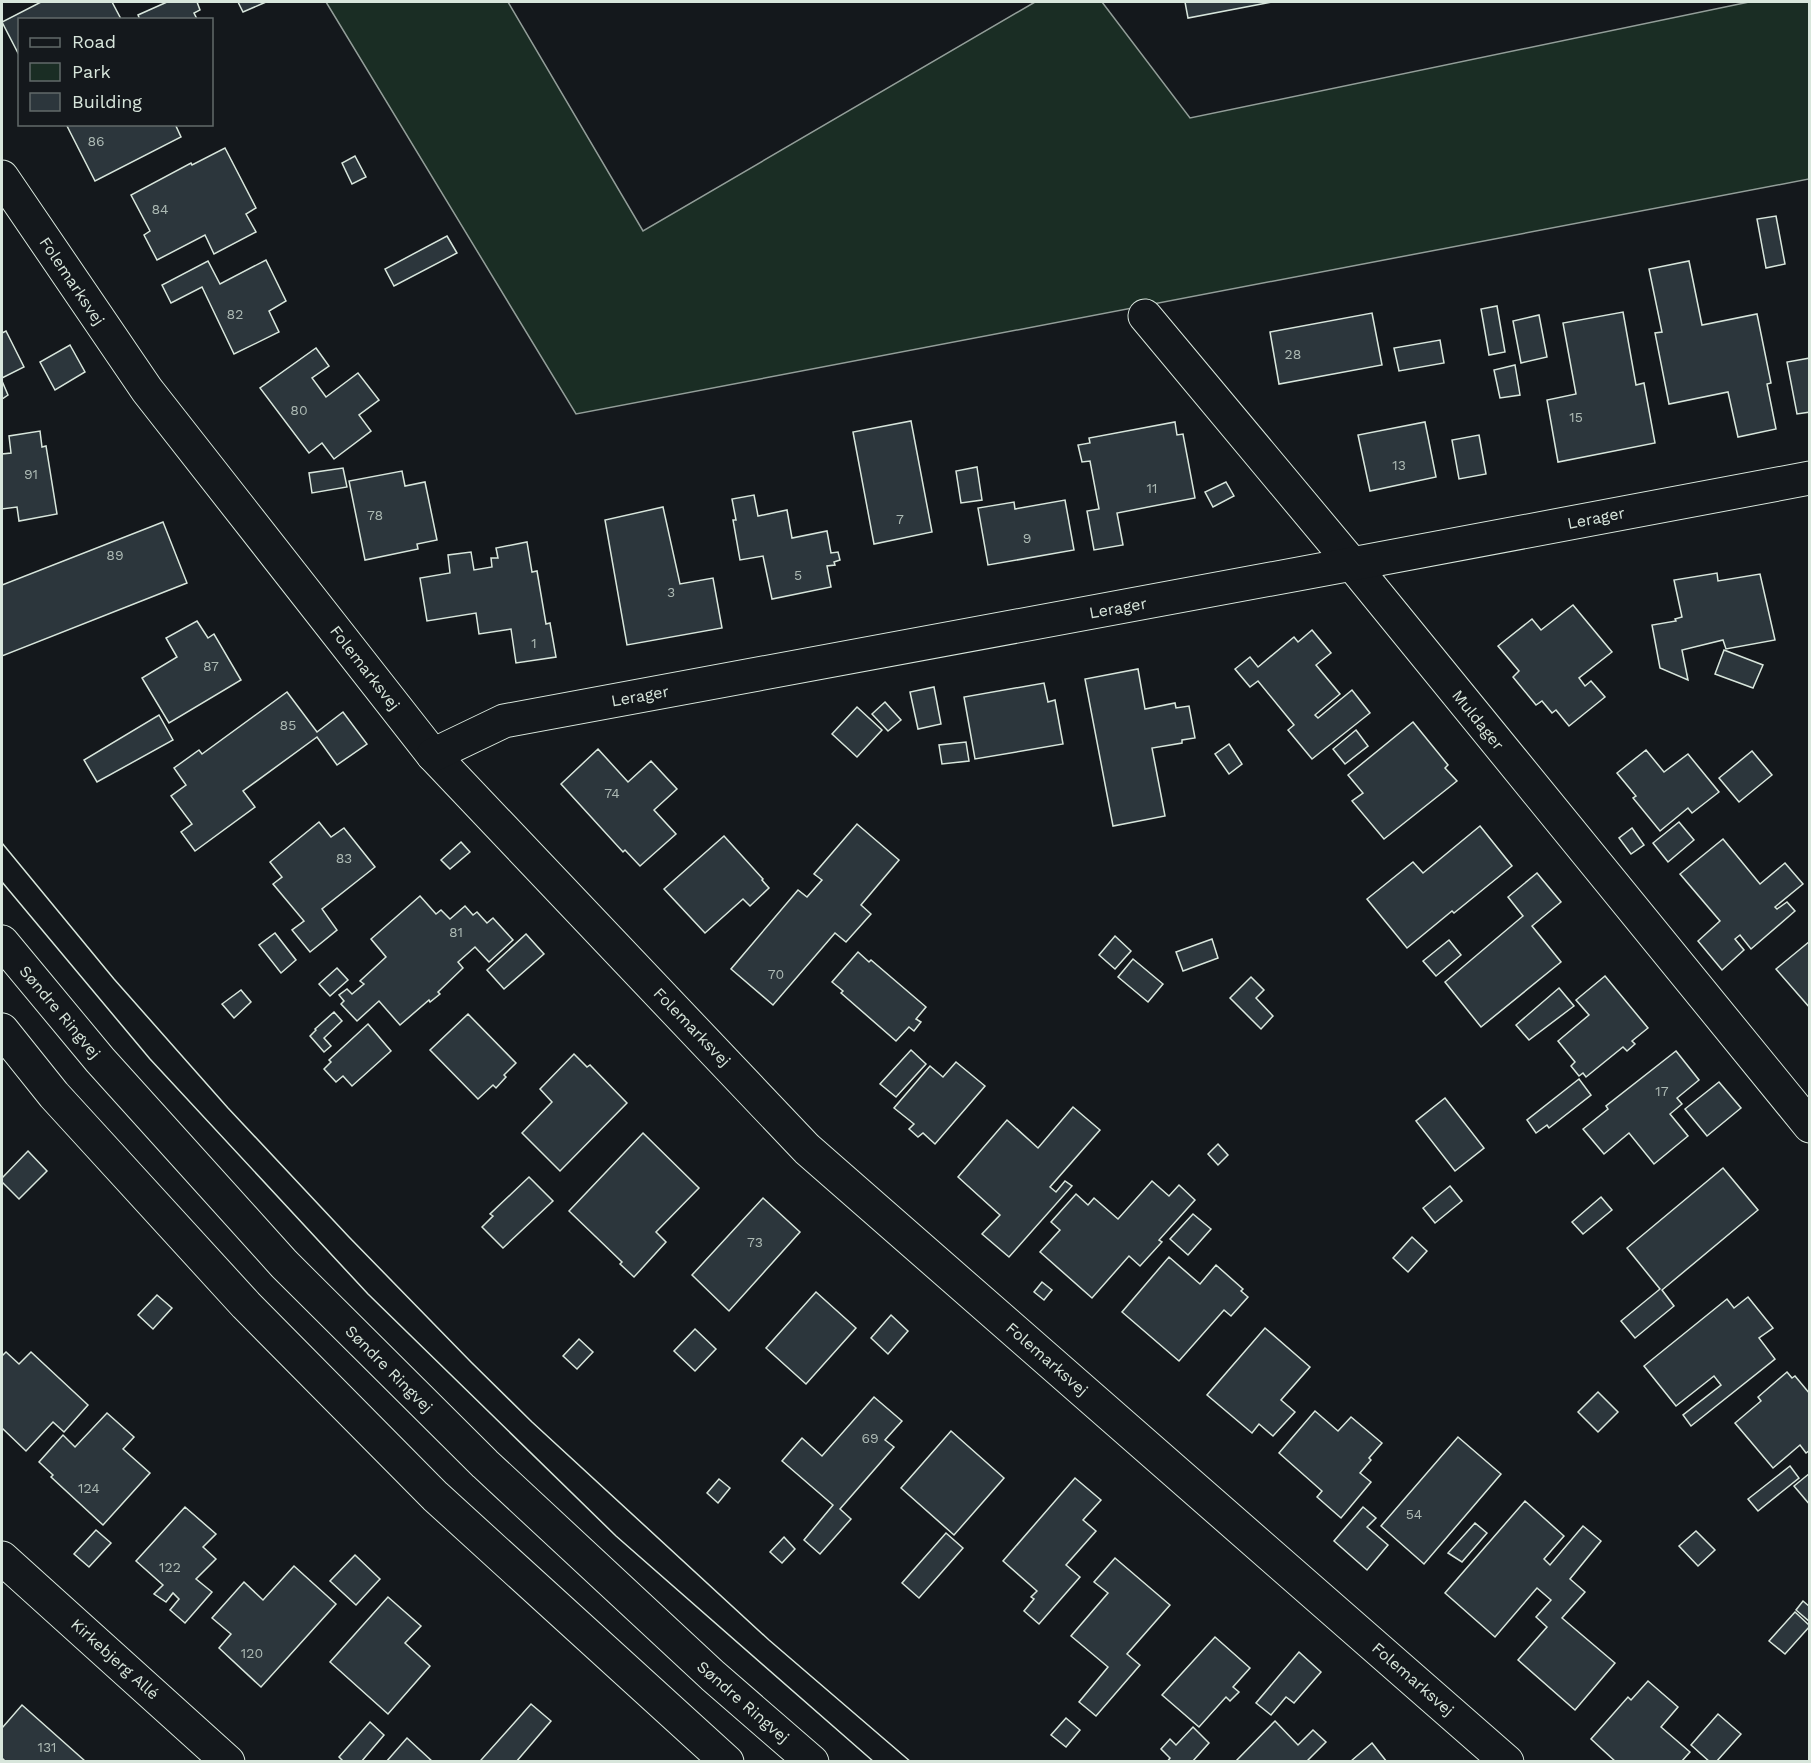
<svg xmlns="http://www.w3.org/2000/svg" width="1811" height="1763" font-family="'Work Sans',sans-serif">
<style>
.green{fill:#1a2d24;stroke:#939e99;stroke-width:1.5}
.building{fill:#2c363c;stroke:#d8e6dc;stroke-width:1.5}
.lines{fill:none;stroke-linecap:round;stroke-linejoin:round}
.street-casing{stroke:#d8e6dc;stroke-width:35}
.primary-casing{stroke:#d8e6dc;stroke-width:35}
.street{stroke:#14181c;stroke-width:33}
.primary{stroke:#14181c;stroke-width:33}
.tram{stroke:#d8e6dc;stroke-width:1.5}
.labels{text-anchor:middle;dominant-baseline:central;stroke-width:4.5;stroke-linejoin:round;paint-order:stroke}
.number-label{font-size:14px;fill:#adbab4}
.street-label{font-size:16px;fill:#d8e6dc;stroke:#14181c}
</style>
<rect width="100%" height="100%" fill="#14181c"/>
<path class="green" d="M326 2H508L643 231 1035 2H1102L1190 118 1749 2H1809V179L576 414Z"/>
<g class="building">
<path d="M41 2H112L121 19 20 20V57L2 22Z"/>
<path d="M167 2H197L200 10 194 13 197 19 195 20H140L138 15Z"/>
<path d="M238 2H266L243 12Z"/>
<path d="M1185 2H1272L1188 18Z"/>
<path d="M66 124H175L181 137 95 181Z"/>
<path d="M225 148 256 208 246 214 256 232 214 254 205 235 157 260 144 235 150 231 131 195 191 163 192 165Z"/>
<path d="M355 156 366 177 352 184 342 163Z"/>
<path d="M1776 216 1785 264 1766 268 1757 219Z"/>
<path d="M447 236 457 253 394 286 385 269Z"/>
<path d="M266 260 286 301 269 311 279 332 234 354 202 287 171 303 162 285 208 261 220 284Z"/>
<path d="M1689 261 1702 325 1757 314 1771 383 1767 384 1776 429 1738 437 1728 392 1669 404 1655 333 1662 332 1649 269Z"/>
<path d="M1497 306 1505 352 1489 355 1481 309Z"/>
<path d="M1623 312 1636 385 1644 383 1655 443 1558 462 1547 400 1576 394 1563 323Z"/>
<path d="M1372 313 1382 365 1279 384 1270 332Z"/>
<path d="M1539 315 1547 357 1521 363 1513 321Z"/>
<path d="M6 331 24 367 2 378V333Z"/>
<path d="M1440 340 1444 363 1399 371 1394 348Z"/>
<path d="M70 345 85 372 55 390 40 362Z"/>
<path d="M316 348 329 366 312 378 326 397 358 373 379 400 359 415 371 431 334 459 322 443 309 453 260 388Z"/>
<path d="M1810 358V412L1797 414 1787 362Z"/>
<path d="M1515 365 1520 395 1500 398 1494 370Z"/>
<path d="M2 381 8 395 2 399Z"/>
<path d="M911 421 932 532 874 544 853 432Z"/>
<path d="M1175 422 1177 435 1183 434 1195 498 1117 513 1123 545 1094 550 1087 511 1099 509 1090 461 1082 462 1078 445 1090 443 1089 438Z"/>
<path d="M1425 422 1436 477 1370 491 1358 435Z"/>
<path d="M40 431 42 447 46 446 57 514 19 521 17 507 2 509V454L11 453 9 436Z"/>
<path d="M1479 435 1486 474 1459 479 1452 440Z"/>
<path d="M977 467 982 500 961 503 956 471Z"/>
<path d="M343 468 347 487 312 493 309 473Z"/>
<path d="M402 471 405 486 425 482 437 540 417 544 418 549 365 560 349 481Z"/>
<path d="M1226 482 1234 496 1213 507 1205 492Z"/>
<path d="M754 495 758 516 787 510 792 538 827 531 831 553 838 552 840 560 834 562 835 565 827 566 831 587 772 599 763 556 740 560 733 520H736L732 499Z"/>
<path d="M1065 500 1074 550 988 565 978 508 1014 502 1015 509Z"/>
<path d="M663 507 680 584 713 578 722 628 627 645 605 520Z"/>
<path d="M163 522 187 583 2 656V585Z"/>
<path d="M527 542 532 572 537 571 546 624 550 623 556 657 516 663 511 629 479 634 476 613 427 621 420 578 450 573 448 555 471 552 474 570 492 567 491 558H498L496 548Z"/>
<path d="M1717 573 1718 581 1760 574 1775 640 1726 649 1723 640 1682 650 1688 680 1660 668 1652 625 1676 621 1675 619 1682 617 1674 580Z"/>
<path d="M1573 605 1612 652 1579 678 1585 686 1591 681 1605 697 1569 726 1556 710 1552 713 1542 701 1536 705 1513 677 1519 671 1498 646 1532 619 1541 630Z"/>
<path d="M197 621 208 638 214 634 241 680 169 723 142 678 177 657 166 638Z"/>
<path d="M1312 630 1331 653 1316 665 1340 694 1315 715 1318 718 1352 690 1370 713 1312 759 1288 730 1294 725 1258 681 1250 687 1235 669 1250 657 1258 667 1294 637 1298 642Z"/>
<path d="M1724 650 1763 665 1753 688 1715 674Z"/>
<path d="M1138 669 1145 709 1175 703 1176 708 1189 706 1195 738 1182 740V743L1152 748 1165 816 1113 826 1085 679Z"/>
<path d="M1044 683 1048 702 1055 700 1063 744 975 759 964 697Z"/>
<path d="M934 687 941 724 918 729 910 692Z"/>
<path d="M287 692 317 732 343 712 367 744 337 765 317 737 243 791 255 807 195 851 181 832 192 824 171 796 186 785 174 768 199 750 202 754Z"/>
<path d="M885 702 901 720 888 731 872 714Z"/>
<path d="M857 707 882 730 857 757 832 734Z"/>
<path d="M159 715 173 740 97 782 84 760Z"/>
<path d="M1413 722 1448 765 1445 768 1457 781 1384 839 1352 801 1363 793 1348 775Z"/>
<path d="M1356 730 1368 746 1345 764 1333 749Z"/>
<path d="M966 742 969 761 942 764 939 745Z"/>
<path d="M1229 744 1242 764 1229 774 1215 754Z"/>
<path d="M598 749 628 782 651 761 677 789 654 810 676 834 640 866 625 850 623 852 561 784Z"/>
<path d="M1646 750 1664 772 1688 754 1719 792 1692 813 1688 808 1660 831 1633 798 1636 796 1617 773Z"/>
<path d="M1752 751 1772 775 1739 802 1719 778Z"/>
<path d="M319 822 331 837 344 828 375 867 322 909 337 930 310 952 292 930 304 921 273 884 282 877 270 862Z"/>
<path d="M1679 822 1694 840 1668 862 1653 843Z"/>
<path d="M857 824 899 860 861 905 871 914 846 942 835 933 773 1005 731 969 798 890 807 897 822 880 814 874Z"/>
<path d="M1480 826 1512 866 1454 913 1452 911 1407 948 1367 899 1413 862 1423 873Z"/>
<path d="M1632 828 1644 845 1631 854 1619 838Z"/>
<path d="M724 836 763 879 762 880 769 888 750 906 743 899 705 933 664 889Z"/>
<path d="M1723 839 1760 884 1785 863 1803 884 1775 907 1777 909 1787 902 1795 911 1751 949 1740 935 1735 939 1744 950 1722 970 1698 941 1720 921 1680 874Z"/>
<path d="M461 842 470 852 450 869 441 860Z"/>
<path d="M1537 873 1561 902 1532 926 1561 962 1481 1027 1445 982 1523 916 1508 897Z"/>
<path d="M420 896 436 914 441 910 450 919 465 906 473 915 477 912 487 923 493 918 513 940 489 962 475 947 458 962 463 968 438 992 440 994 430 1002 429 1000 400 1025 379 1001 357 1021 341 1004 344 1001 339 995 347 989 352 994 364 984 360 981 386 957 371 939Z"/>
<path d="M275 933 296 960 281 973 259 945Z"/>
<path d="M526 934 544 954 504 989 487 970Z"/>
<path d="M1115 936 1131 951 1115 969 1099 955Z"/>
<path d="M1212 939 1218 958 1183 971 1176 952Z"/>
<path d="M1449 940 1461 955 1436 976 1423 961Z"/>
<path d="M1810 941V1008L1776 969Z"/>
<path d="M858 952 869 962 871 960 926 1007 916 1019 921 1022 914 1031 909 1027 896 1041 841 993 843 991 832 982Z"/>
<path d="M1133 959 1163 984 1148 1002 1118 977Z"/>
<path d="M337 968 348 980 330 996 319 984Z"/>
<path d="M1605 976 1648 1028 1632 1041 1635 1044 1627 1051 1623 1047 1586 1077 1583 1073 1579 1076 1571 1066 1575 1062 1558 1041 1589 1015 1576 1000Z"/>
<path d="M1251 977 1264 990 1256 998 1273 1016 1261 1029 1230 998Z"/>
<path d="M1559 988 1574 1006 1529 1040 1516 1025Z"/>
<path d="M241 990 251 1002 234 1018 222 1004Z"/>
<path d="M334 1012 342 1021 324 1038 331 1046 324 1052 310 1036 316 1030 315 1029Z"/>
<path d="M468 1014 516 1063 504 1075 506 1077 496 1088 493 1085 478 1099 430 1050Z"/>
<path d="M368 1024 391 1051 352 1086 343 1076 336 1082 324 1069 331 1062 329 1060Z"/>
<path d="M911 1050 926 1064 896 1097 880 1084Z"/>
<path d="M1676 1051 1699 1080 1677 1098 1682 1104 1670 1114 1688 1136 1654 1164 1629 1133 1604 1154 1583 1129 1608 1109 1606 1106Z"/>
<path d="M574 1054 587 1067 590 1065 627 1103 560 1171 522 1133 552 1102 540 1089Z"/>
<path d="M956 1062 985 1086 935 1144 923 1133 918 1137 909 1129 914 1124 894 1108 930 1066 943 1077Z"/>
<path d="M1579 1079 1591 1095 1549 1128 1547 1125 1536 1133 1527 1120Z"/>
<path d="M1719 1082 1741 1108 1707 1136 1685 1109Z"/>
<path d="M1445 1098 1484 1148 1455 1171 1416 1121Z"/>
<path d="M1073 1107 1100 1130 1050 1187 1056 1192 1065 1181 1072 1186 1009 1257 982 1234 1000 1215 958 1177 1007 1120 1038 1148Z"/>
<path d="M643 1133 699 1188 656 1232 666 1242 634 1277 620 1264 622 1262 569 1211Z"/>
<path d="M1218 1144 1228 1155 1218 1165 1208 1154Z"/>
<path d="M28 1151 47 1171 19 1199 2 1182V1178Z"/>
<path d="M1723 1168 1758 1210 1662 1290 1674 1306 1635 1338 1621 1321 1660 1289 1627 1248Z"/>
<path d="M529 1177 553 1201 503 1248 482 1227 493 1216 490 1214Z"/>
<path d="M1152 1181 1169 1196 1179 1185 1195 1200 1159 1240 1162 1242 1140 1266 1129 1256 1092 1298 1040 1252 1060 1230 1051 1222 1076 1194 1088 1205 1094 1198 1118 1219Z"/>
<path d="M1450 1186 1462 1201 1435 1223 1423 1208Z"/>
<path d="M1601 1197 1612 1210 1583 1234 1572 1222Z"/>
<path d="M763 1198 800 1232 729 1311 692 1275Z"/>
<path d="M1193 1214 1211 1229 1188 1255 1170 1239Z"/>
<path d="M1412 1237 1427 1251 1408 1272 1393 1258Z"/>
<path d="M1169 1257 1200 1284 1216 1265 1243 1289 1241 1291 1248 1297 1231 1316 1224 1310 1179 1361 1122 1312Z"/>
<path d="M1042 1282 1052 1290 1044 1300 1034 1292Z"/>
<path d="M816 1292 856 1328 806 1384 766 1348Z"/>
<path d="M157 1295 172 1308 153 1329 138 1315Z"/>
<path d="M1748 1297 1773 1328 1759 1338 1775 1359 1691 1426 1683 1415 1721 1385 1714 1376 1676 1406 1644 1366 1727 1299 1734 1308Z"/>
<path d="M891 1315 908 1331 888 1354 871 1338Z"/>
<path d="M1265 1328 1310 1367 1281 1400 1295 1412 1273 1436 1259 1424 1252 1433 1207 1395Z"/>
<path d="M695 1329 716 1349 695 1371 674 1351Z"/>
<path d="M579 1339 593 1352 577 1369 563 1356Z"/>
<path d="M6 1352 19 1364 31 1352 88 1405 64 1432 53 1422 26 1451 2 1428V1356Z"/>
<path d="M1787 1372 1792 1378 1795 1376 1810 1394V1450L1806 1453 1800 1445 1773 1468 1735 1423 1761 1401 1758 1397Z"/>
<path d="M1598 1392 1618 1412 1598 1432 1578 1412Z"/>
<path d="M874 1397 902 1421 885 1440 894 1447 840 1509 851 1519 820 1554 804 1540 833 1505 782 1461 802 1438 822 1456Z"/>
<path d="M1315 1411 1338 1431 1351 1417 1382 1443 1369 1458 1371 1460 1360 1473 1371 1482 1341 1518 1317 1497 1322 1491 1279 1453Z"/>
<path d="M107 1413 134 1437 123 1449 150 1473 103 1525 51 1477 53 1475 39 1462 63 1435 75 1447Z"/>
<path d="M951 1431 1004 1478 954 1535 901 1488Z"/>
<path d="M1458 1437 1501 1474 1424 1564 1381 1526Z"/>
<path d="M1790 1466 1799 1478 1758 1511 1748 1499Z"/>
<path d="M1810 1473V1505L1794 1486Z"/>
<path d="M1075 1478 1101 1500 1083 1520 1096 1531 1066 1565 1080 1577 1039 1624 1024 1611 1034 1599 1031 1597 1037 1591 1003 1561Z"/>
<path d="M719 1479 730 1488 718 1503 707 1493Z"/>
<path d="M1525 1501 1564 1536 1544 1559 1550 1565 1583 1526 1601 1541 1570 1579 1585 1592 1562 1618 1615 1663 1575 1710 1518 1660 1547 1627 1536 1617 1551 1600 1537 1588 1495 1637 1445 1593Z"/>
<path d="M185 1507 216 1534 203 1547 216 1559 196 1579 212 1592 185 1623 170 1610 179 1599 173 1593 166 1602 154 1594 163 1585 136 1561Z"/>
<path d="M1363 1507 1376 1518 1367 1527 1388 1545 1367 1570 1334 1541Z"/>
<path d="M1475 1523 1487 1533 1462 1562 1448 1553Z"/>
<path d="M96 1530 111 1543 89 1567 74 1554Z"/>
<path d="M1696 1531 1715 1550 1698 1566 1679 1546Z"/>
<path d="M946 1533 963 1548 919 1598 902 1583Z"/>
<path d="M784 1537 795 1549 782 1563 770 1552Z"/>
<path d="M355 1555 380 1579 356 1605 330 1581Z"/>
<path d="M1115 1558 1170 1605 1127 1654 1140 1665 1096 1716 1079 1702 1108 1667 1071 1636 1108 1593 1094 1582Z"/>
<path d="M294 1566 336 1604 261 1687 219 1648 231 1634 212 1618 244 1582 263 1600Z"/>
<path d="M388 1597 421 1626 405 1643 430 1666 388 1714 330 1662Z"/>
<path d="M1803 1601 1810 1607V1622L1796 1610Z"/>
<path d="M1795 1612 1810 1626 1785 1654 1769 1641Z"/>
<path d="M1215 1637 1250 1668 1233 1687 1239 1692 1230 1701 1226 1697 1199 1727 1162 1695Z"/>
<path d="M1299 1652 1321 1672 1294 1703 1286 1697 1271 1715 1256 1703Z"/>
<path d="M1648 1681 1678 1707 1661 1727 1690 1752 1681 1762H1616L1591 1739 1628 1697 1631 1700Z"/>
<path d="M531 1704 551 1721 516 1762H482L481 1760Z"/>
<path d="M22 1705 85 1761 6 1762 2 1758V1728Z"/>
<path d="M1718 1714 1741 1734 1716 1762H1710L1691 1745Z"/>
<path d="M1066 1718 1080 1730 1066 1747 1051 1735Z"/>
<path d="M1275 1721 1298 1745 1313 1730 1326 1742 1306 1762H1235Z"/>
<path d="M370 1722 384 1735 361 1762H344L339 1757Z"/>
<path d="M1193 1727 1209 1743 1192 1762H1167L1170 1758 1161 1749 1170 1739 1176 1745Z"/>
<path d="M407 1738 433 1762H386Z"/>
<path d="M1372 1743 1387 1762 1351 1761Z"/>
</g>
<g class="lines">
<defs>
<g id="street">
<path d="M2 177 147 390 433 755 807 1149 1507 1762"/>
<path d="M1145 316 1352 564 1810 1126"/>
<path d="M433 755 504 721 1352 564 1810 478"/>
<path d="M2 1558 228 1762"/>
</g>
<g id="primary">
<path d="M2 942 100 1060 284 1264 485 1464 713 1676 812 1762"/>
<path d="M2 1030 54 1095 246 1305 435 1496 727 1762"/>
</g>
</defs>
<use href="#street" class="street-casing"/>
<use href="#primary" class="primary-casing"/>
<use href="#street" class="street"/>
<use href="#primary" class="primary"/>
<g class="tram">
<path d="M2 843 114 979 228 1108 349 1237 471 1362 532 1422 769 1640 911 1762"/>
<path d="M2 882 150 1059 368 1294 616 1536 874 1762"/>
</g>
</g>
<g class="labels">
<g class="number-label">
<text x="96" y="141">86</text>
<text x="160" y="209">84</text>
<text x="235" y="314">82</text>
<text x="1293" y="354">28</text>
<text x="299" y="410">80</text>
<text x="1576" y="417">15</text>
<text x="1399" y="465">13</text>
<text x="31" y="474">91</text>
<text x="1152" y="488">11</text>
<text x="375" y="515">78</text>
<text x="900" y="519">7</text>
<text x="1027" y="538">9</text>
<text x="115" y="555">89</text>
<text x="798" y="575">5</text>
<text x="671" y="592">3</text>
<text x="534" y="643">1</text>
<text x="211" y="666">87</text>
<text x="288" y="725">85</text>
<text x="612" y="793">74</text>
<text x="344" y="858">83</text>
<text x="456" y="932">81</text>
<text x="776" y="974">70</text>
<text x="1662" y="1091">17</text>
<text x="755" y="1242">73</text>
<text x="870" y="1438">69</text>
<text x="89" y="1488">124</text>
<text x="1414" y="1514">54</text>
<text x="170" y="1567">122</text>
<text x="252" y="1653">120</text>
<text x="47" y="1747">131</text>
</g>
<g class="street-label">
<text transform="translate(72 281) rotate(56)">Folemarksvej</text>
<text transform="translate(1596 518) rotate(-11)">Lerager</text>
<text transform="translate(1118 608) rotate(-10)">Lerager</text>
<text transform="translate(365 668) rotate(52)">Folemarksvej</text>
<text transform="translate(640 696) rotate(-10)">Lerager</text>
<text transform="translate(1478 720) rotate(51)">Muldager</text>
<text transform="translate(60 1012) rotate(50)">Søndre Ringvej</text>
<text transform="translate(692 1027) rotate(46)">Folemarksvej</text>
<text transform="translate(1047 1359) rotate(41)">Folemarksvej</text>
<text transform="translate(389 1369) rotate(45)">Søndre Ringvej</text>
<text transform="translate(115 1659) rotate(42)">Kirkebjerg Allé</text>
<text transform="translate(1413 1679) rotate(41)">Folemarksvej</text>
<text transform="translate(743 1702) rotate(41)">Søndre Ringvej</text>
</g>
</g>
<rect width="1811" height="1763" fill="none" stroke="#d8e6dc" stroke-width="6"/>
<rect x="18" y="18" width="195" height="108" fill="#14181c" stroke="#626a69" stroke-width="1.5"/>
<rect x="30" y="38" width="30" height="9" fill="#14181c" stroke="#626a69" stroke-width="1.5"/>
<text x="72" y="48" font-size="18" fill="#d8e6dc">Road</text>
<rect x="30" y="63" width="30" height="18" fill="#1a2d24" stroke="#626a69" stroke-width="1.5"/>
<text x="72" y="78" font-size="18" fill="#d8e6dc">Park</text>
<rect x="30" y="93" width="30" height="18" fill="#2c363c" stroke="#626a69" stroke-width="1.5"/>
<text x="72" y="108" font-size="18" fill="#d8e6dc">Building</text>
</svg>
